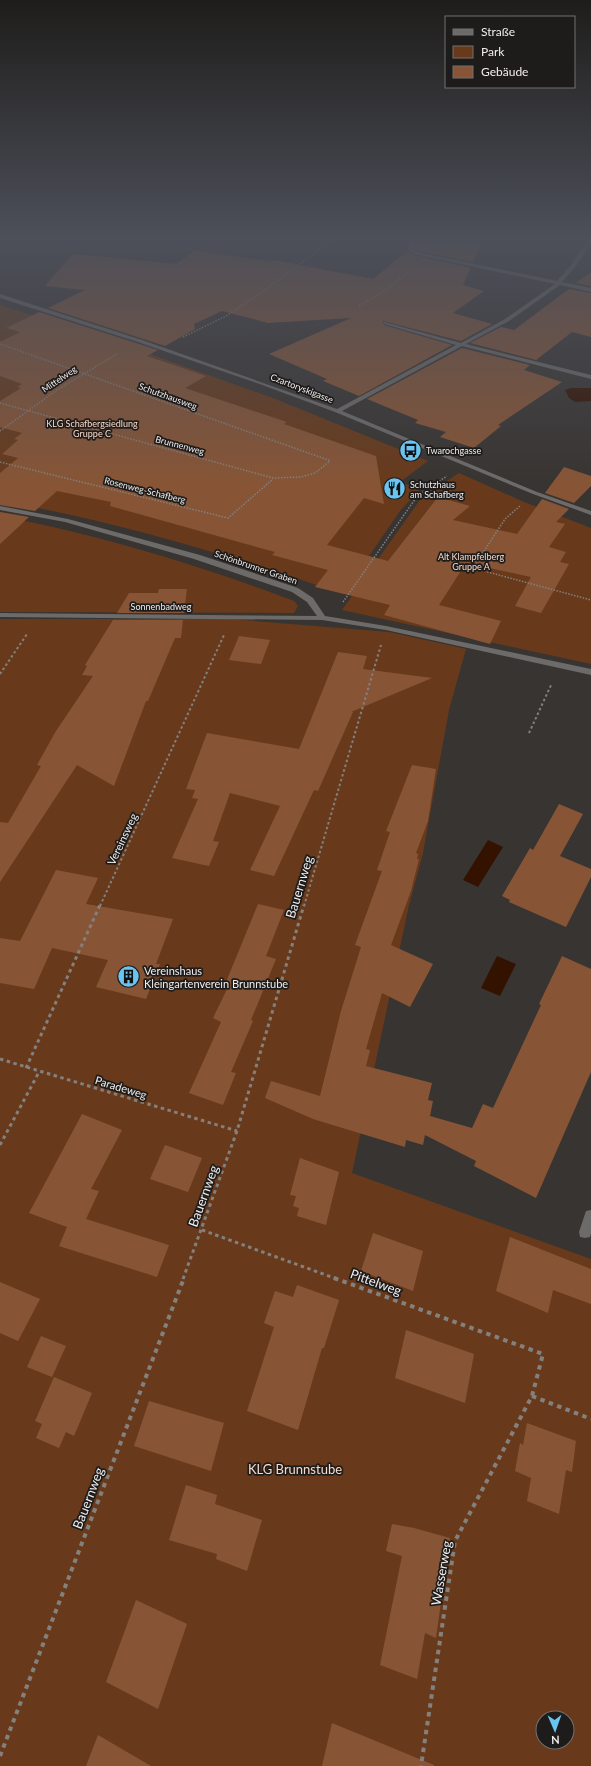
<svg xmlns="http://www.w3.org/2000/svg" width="591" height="1766" font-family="Lato,sans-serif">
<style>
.green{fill:#683a1b;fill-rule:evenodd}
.water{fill:#331200}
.building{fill:#875536}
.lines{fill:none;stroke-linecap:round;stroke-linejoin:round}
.path-far3{stroke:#83807d;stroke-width:1.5;stroke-dasharray:1.5 1.5;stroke-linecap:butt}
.path-far2{stroke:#83807d;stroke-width:2;stroke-dasharray:2.5 2.5;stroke-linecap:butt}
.path-far1{stroke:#83807d;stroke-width:3;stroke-dasharray:3.5 3.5;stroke-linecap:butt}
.path{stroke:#83807d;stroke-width:4;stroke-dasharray:4.5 4.5;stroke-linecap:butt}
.minor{fill:#6d6b6a;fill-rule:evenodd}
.labels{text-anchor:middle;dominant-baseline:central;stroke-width:3.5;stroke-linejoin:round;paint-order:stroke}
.far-street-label{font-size:9px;fill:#f1eeed;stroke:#1e1c1b}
.far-park-label{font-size:9px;fill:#fad9c7;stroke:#1e1c1b}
.far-poi-label{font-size:9px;fill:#f1eeed;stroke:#1e1c1b;text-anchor:start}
.street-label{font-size:11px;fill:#f1eeed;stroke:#1e1c1b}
.poi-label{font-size:11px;fill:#f1eeed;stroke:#1e1c1b;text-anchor:start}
.near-street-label{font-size:13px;fill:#f1eeed;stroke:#1e1c1b}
.near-park-label{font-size:13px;fill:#fad9c7;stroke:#1e1c1b}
</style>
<rect width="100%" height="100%" fill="#383431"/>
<g class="green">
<path d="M0 305 130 347 273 398 428 461 400 482 420 489 400 511 343 594C231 556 117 521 0 501Z"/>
<path d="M459 473 524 502 591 528V664L342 610 422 497Z"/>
<path d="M0 516C100 535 199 565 294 601L298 606 294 613 0 612Z"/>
<path d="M0 619H231L389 632 466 649 449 710 423 853 409 905 352 1173 591 1259V1766H0ZM543 1718H567V1742H543Z"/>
</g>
<g class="water">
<path d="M571 388H591V401L575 402 569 398 565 390Z"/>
<path d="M488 840 503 847 478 887 463 880Z"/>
<path d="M497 956 516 964 500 996 481 988Z"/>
</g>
<g class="building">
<path d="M424 237H461L460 240 482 242 473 262 418 251 414 248 416 243Z"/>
<path d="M195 250 271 262 274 260 373 279 407 251 413 255 471 268 463 285 484 291 453 313 492 324 461 341 383 321 384 325 452 345 359 396 323 381 327 379 269 354 351 318 268 323 222 311 194 324 195 329 165 346 48 308 85 290 45 286 73 254 176 264Z"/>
<path d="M591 272V286L576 283Z"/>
<path d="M569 289 591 293V337L572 332 536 360 470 343 501 327 514 330Z"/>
<path d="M39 312 158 350 147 356 206 376 185 388 287 422 284 424 376 456 384 504 364 498 327 545 388 561 438 497 470 506 453 520 517 534 542 499 569 509 556 522 565 524 549 547 566 552 560 562 569 564 541 613 515 606 531 577 466 563 439 605 501 621 490 644 384 615 390 605 315 587 328 570 272 555 275 552 110 506 111 502 57 491 35 511 0 505V473L18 458 2 454 18 440 14 439 22 433 0 427V401L21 388 17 387 22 384 0 376V342L20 332 6 328Z"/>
<path d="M462 348 530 365 524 370 562 382 498 425 501 426 474 448 440 437 446 432 415 423 418 420 367 399Z"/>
<path d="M564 467 591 476V486L574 503 545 493Z"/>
<path d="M0 512 29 517 0 544Z"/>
<path d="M159 589H187L184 613H117L129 593H158Z"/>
<path d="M113 620H183L181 638H175L148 701H146L114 786 77 765 0 882V822L8 823 41 766 37 765 56 731 93 676 82 675 87 666 85 665Z"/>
<path d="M239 636 270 640 261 664 229 660Z"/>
<path d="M338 652 367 656 363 669 432 678 351 712H353L318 791 314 790 274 876 250 870 280 806 230 793 213 841 219 842 209 866 172 858 198 799 192 798 195 790 186 789 207 733 299 749Z"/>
<path d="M412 765 436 769 428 821 416 853 418 854 417 859H419L411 891 391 945 433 964 410 1007 382 993 366 1049 370 1050 366 1066 432 1083 428 1100 433 1101 430 1116 472 1128 483 1104 493 1108 541 1005 539 1004 562 956 591 969V1072L536 1198 474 1166 476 1161 425 1135 423 1145 406 1140 405 1147 313 1119 265 1098 271 1081 320 1096 341 1011 361 947 355 945 382 871 377 870 390 832 386 831Z"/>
<path d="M559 804 583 814 560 856 591 869V877L566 927 509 902 510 900 502 896 530 848 533 850Z"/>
<path d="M56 870 98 878 86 904 173 919 156 964H160L146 999 96 987 108 960 52 948 34 989 0 983V938L20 941Z"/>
<path d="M258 904 284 910 266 956 276 959 251 1020 253 1021 231 1072 236 1073 223 1105 189 1093 221 1022 213 1018 230 983 226 982Z"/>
<path d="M82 1114 122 1130 91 1189 99 1191 86 1219 169 1245 157 1277 59 1246 67 1227 29 1213Z"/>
<path d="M165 1145 202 1158 188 1192 150 1179Z"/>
<path d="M300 1158 339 1172 326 1225 297 1216 299 1208 293 1206 296 1196 290 1195Z"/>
<path d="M373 1233 423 1251 413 1291 361 1271Z"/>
<path d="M510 1237 591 1269V1304L553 1290 548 1313 496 1291Z"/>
<path d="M0 1282 40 1299 18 1341 0 1333Z"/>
<path d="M297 1285 339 1300 324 1348H322L298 1430 247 1411 274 1327 264 1323 275 1291 293 1297Z"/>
<path d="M406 1330 474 1354 465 1403 395 1378Z"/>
<path d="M41 1336 66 1346 52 1377 27 1367Z"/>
<path d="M54 1377 92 1393 74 1436 66 1432 59 1448 36 1438 42 1424 35 1421Z"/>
<path d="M149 1401 224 1423 211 1471 134 1446Z"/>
<path d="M527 1423 576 1441 572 1472 566 1470 559 1514 527 1501 531 1478 515 1471 520 1443 523 1445Z"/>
<path d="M186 1485 217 1495 215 1504 262 1520 247 1571 216 1559 217 1554 169 1540Z"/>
<path d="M392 1524 414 1528 450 1538 436 1638 425 1633 417 1679 380 1665 402 1556 386 1551Z"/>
<path d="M136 1600 187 1624 158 1709 106 1682Z"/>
<path d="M332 1723 434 1765V1766H322Z"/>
<path d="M98 1735 151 1766H86Z"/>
</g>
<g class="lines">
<g class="path-far3">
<path d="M556 237 569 238"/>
<path d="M359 306 386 290 411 270"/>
<path d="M183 337 226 316 261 293 336 237"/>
<path d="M0 344 331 461"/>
<path d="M0 403 273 478 301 477 315 473 330 461"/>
<path d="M0 431 57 390 117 354"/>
<path d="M0 462 228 518 273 479"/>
<path d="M520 506 505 519 473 568 591 600"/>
<path d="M343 602 418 495 447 476"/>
</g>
<g class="path-far2">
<path d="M0 674 27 634"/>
<path d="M529 733 552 683"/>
<path d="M100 906 224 635"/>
<path d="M304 906 381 645"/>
</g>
<g class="path-far1">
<path d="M0 1059 237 1131"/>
<path d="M26 1068 100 905"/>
<path d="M0 1145 39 1072"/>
<path d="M202 1230 337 1279"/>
<path d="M183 1279 237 1131 304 905"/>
</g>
<g class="path">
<path d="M334 1278 543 1354 532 1396 455 1541 421 1766"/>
<path d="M532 1396 591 1419"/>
<path d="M0 1756 184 1278"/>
</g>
<g class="minor">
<path d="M413 237H417L412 249 417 252 557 281 572 264 588 240H591V243L576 266 562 282 591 288V292L560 285 509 321 466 344 591 375V379L462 346 342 411 537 492 591 511V515L533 494 335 412 257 383 138 342 0 298V294L142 340 337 409 456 345 384 324V322L461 343 505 319 555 284 413 254 407 249Z"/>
<path d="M0 506 68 519 200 555 298 588 313 598 325 616 386 626 591 669V675L386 630 322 620 0 617V613L317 616 307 602 292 592 194 559 65 522 0 510Z"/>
<path d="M591 1210V1233L590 1237 585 1238 580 1237 579 1232 586 1211Z"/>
</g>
</g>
<linearGradient id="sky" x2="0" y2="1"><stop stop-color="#1f1d1b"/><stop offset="0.49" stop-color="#4d505a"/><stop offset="1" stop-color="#4d505a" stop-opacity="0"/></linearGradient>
<rect width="591" height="484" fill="url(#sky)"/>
<defs>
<symbol id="bus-disc" viewBox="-11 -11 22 22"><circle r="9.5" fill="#69c4f1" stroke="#1e1c1b"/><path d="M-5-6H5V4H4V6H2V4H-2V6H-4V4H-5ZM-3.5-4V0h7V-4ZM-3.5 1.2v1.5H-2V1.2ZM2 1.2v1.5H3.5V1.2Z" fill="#111"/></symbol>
<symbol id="restaurant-disc" viewBox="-11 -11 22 22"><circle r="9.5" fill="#69c4f1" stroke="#1e1c1b"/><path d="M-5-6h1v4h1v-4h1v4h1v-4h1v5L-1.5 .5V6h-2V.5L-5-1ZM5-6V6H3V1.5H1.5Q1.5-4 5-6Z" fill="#111"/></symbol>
<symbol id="building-disc" viewBox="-11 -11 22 22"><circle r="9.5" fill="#69c4f1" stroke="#1e1c1b"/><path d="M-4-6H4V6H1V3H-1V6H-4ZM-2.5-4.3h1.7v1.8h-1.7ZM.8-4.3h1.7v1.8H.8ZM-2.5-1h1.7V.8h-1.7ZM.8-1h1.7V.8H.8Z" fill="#111"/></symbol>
</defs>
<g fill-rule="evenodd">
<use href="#bus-disc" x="398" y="438" width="25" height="25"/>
<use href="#restaurant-disc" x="382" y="476" width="25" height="25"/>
<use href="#building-disc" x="116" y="964" width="25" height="25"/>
</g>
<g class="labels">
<g class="far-street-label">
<text transform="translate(59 379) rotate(-34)">Mittelweg</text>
<text transform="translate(302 388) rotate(21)">Czartoryskigasse</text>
<text transform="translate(168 396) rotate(20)">Schutzhausweg</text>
<text transform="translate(180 445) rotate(15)">Brunnenweg</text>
<text transform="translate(145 490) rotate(14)">Rosenweg-Schafberg</text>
<text transform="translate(256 567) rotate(19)">Schönbrunner Graben</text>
<text x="161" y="606">Sonnenbadweg</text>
</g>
<g class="far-park-label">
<text x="92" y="423">KLG Schafbergsiedlung<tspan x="92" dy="10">Gruppe C</tspan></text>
<text x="471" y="556">Alt Klampfelberg<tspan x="471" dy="10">Gruppe A</tspan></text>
</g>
<g class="far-poi-label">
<text x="426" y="450">Twarochgasse</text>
<text x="410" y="484">Schutzhaus<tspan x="410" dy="10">am Schafberg</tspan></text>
</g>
<g class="street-label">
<text transform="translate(122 839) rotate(-65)">Vereinsweg</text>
<text transform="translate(121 1087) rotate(17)">Paradeweg</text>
</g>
<g class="poi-label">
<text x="144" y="970">Vereinshaus<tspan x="144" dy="13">Kleingartenverein Brunnstube</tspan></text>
</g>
<g class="near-street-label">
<text transform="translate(299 887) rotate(-73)">Bauernweg</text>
<text transform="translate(203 1196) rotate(-70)">Bauernweg</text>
<text transform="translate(376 1282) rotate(20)">Pittelweg</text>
<text transform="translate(88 1498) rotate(-69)">Bauernweg</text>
<text transform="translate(441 1573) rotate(-80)">Wasserweg</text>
</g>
<g class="near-park-label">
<text x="295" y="1469">KLG Brunnstube</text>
</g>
</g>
<rect x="445" y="16" width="130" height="72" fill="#1e1c1b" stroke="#72706f"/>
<rect x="453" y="29" width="20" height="6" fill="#6d6b6a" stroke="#72706f"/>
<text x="481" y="36" font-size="12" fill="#f1eeed">Straße</text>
<rect x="453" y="46" width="20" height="12" fill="#683a1b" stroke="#72706f"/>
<text x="481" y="56" font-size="12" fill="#f1eeed">Park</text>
<rect x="453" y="66" width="20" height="12" fill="#875536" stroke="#72706f"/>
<text x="481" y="76" font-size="12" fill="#f1eeed">Gebäude</text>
<g transform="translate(555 1730) rotate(178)"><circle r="19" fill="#1e1c1b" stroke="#72706f"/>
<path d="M0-3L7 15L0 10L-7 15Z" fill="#69c4f1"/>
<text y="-6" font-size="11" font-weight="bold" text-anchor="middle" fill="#f1eeed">N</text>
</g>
</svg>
